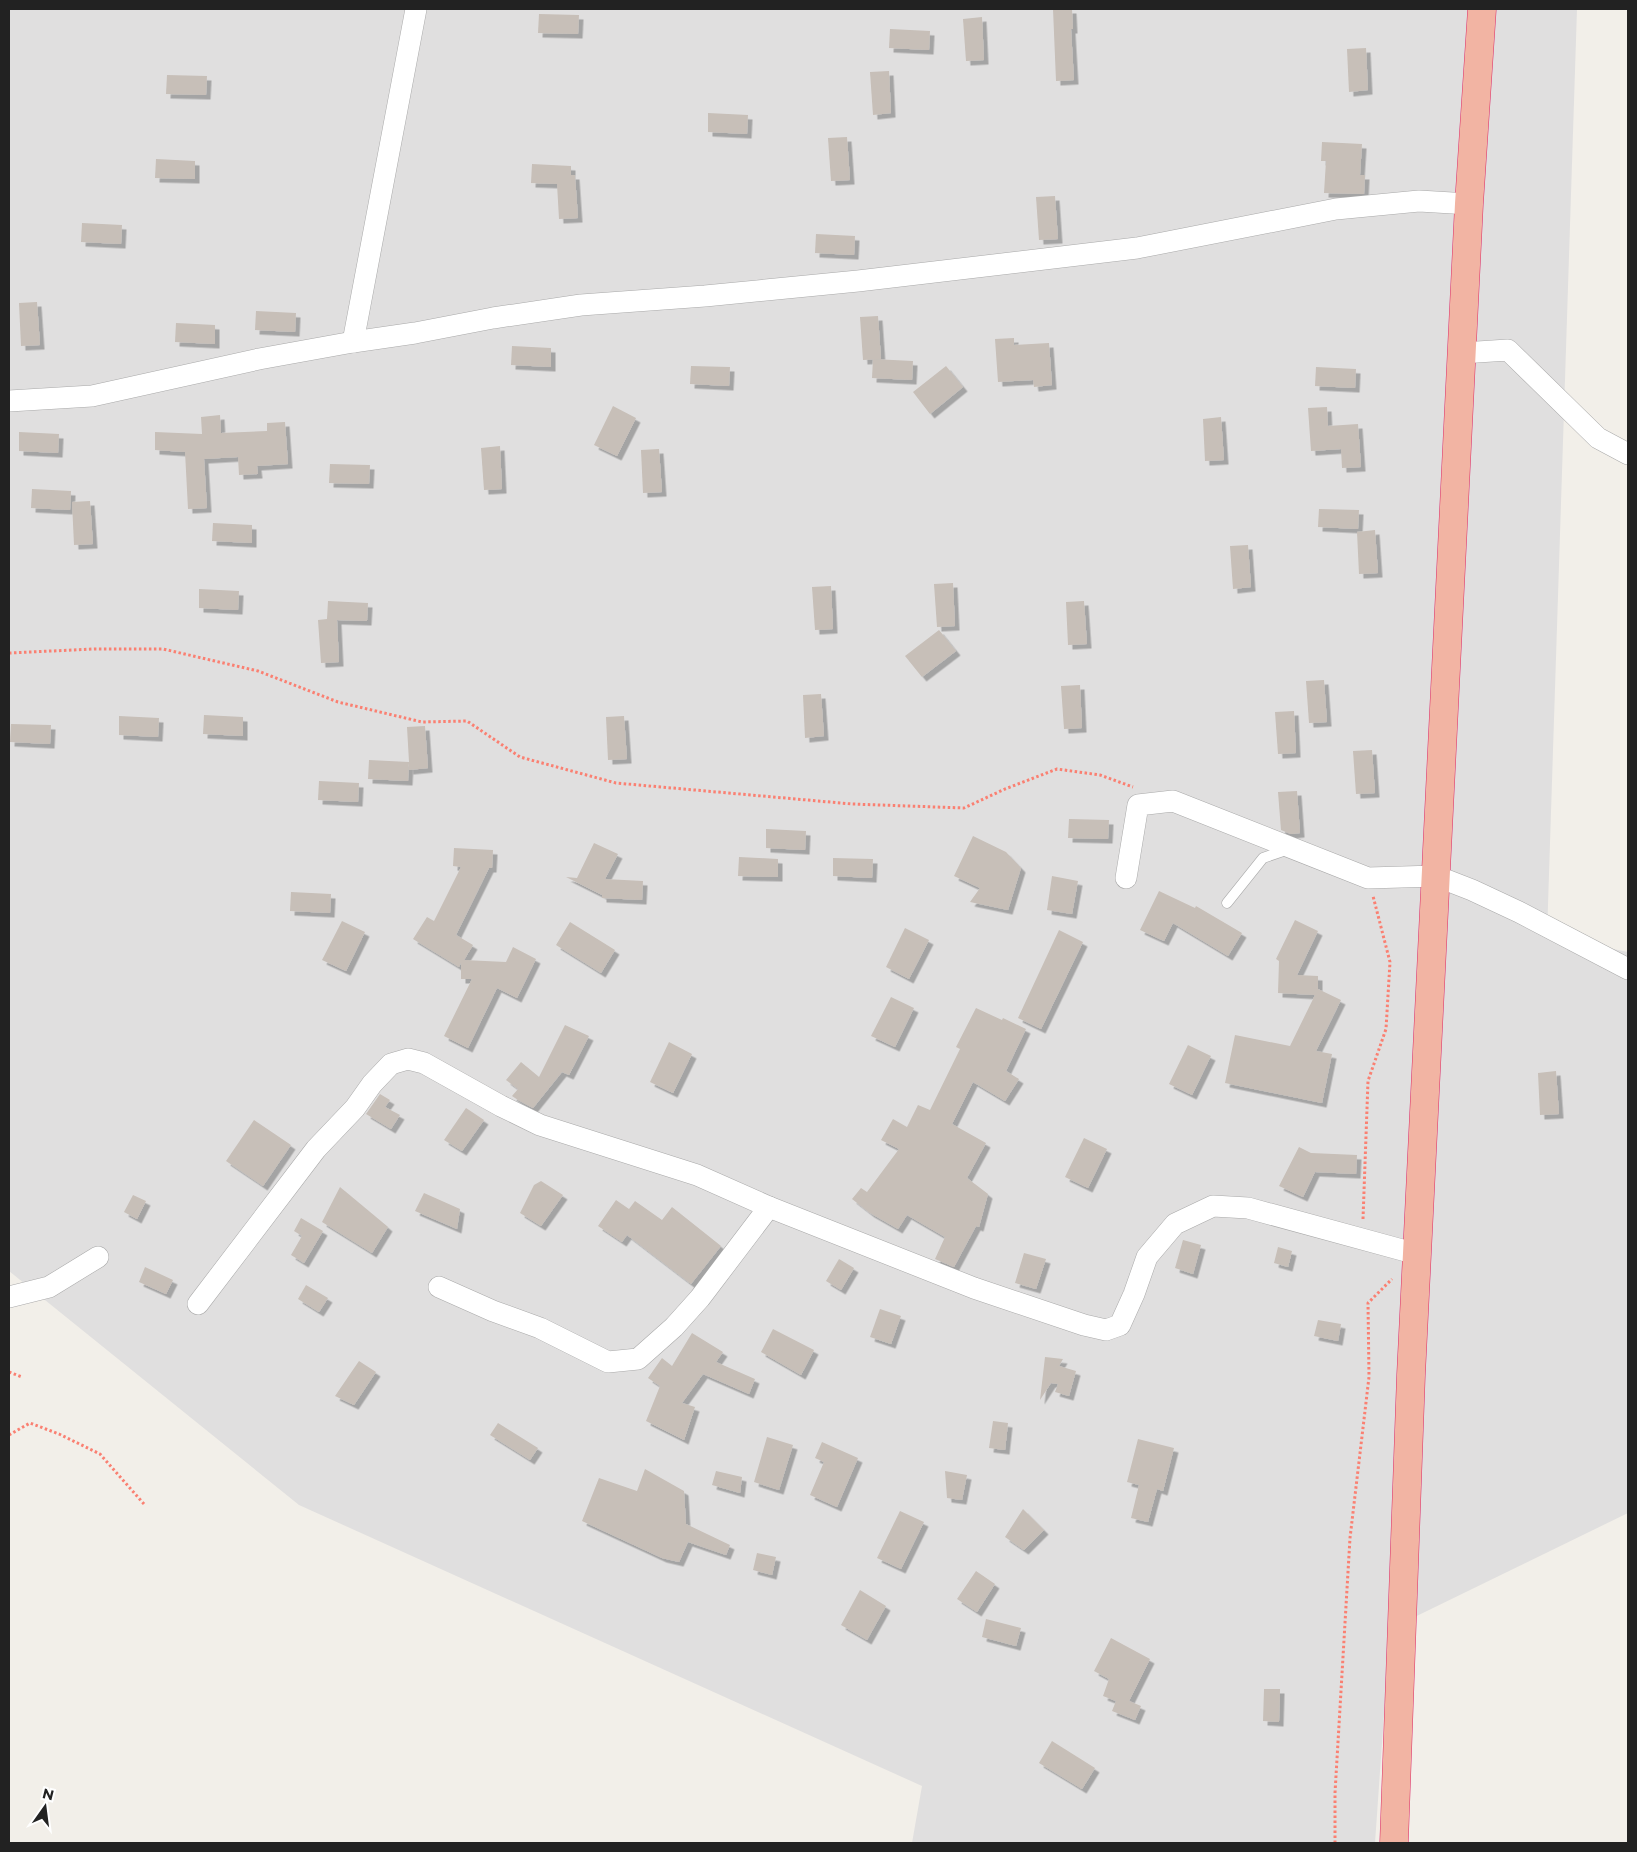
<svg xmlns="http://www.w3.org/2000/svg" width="1637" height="1852" font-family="Montserrat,sans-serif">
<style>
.residential{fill:#e0dfdf}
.building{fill:#c7bfb8;filter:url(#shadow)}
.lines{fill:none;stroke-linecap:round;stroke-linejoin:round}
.service-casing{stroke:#a9a9a9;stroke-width:11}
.minor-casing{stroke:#a9a9a9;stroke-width:22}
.trunk-casing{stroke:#dc2a67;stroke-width:29}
.path{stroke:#fa8072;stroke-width:3;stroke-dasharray:2.5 2.5;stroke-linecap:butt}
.service{stroke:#fff;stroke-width:10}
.minor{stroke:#fff;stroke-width:21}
.trunk{stroke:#f2b4a3;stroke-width:28}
</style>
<defs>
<filter id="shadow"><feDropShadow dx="4.5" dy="4.5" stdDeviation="0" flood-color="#0004"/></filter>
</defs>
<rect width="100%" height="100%" fill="#f2efe9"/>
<path class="residential" d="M9 9H1577L1547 936 1628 952V1513L1390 1629 1375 1843H912L922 1786 299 1505 9 1271Z"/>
<g class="building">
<path d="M1053 9H1072L1073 29H1071L1074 80 1056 81Z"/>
<path d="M539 14 579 15 578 34 538 33Z"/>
<path d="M982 17 984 60 966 61 963 19Z"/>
<path d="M890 29 930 31 929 50 889 48Z"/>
<path d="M1366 48 1368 90 1349 92 1347 49Z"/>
<path d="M889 71 891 113 873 115 870 72Z"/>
<path d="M167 75 207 76 206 95 166 94Z"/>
<path d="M708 113 748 115 747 134 708 132Z"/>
<path d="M847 137 850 180 831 181 828 138Z"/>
<path d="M1322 142 1362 144 1360 175H1365L1364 194 1324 193 1326 161H1321Z"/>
<path d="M156 159 195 161V179L155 178Z"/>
<path d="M532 164 571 166V175H575L578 218 559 219 557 184 531 183Z"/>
<path d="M1055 196 1058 239 1039 240 1036 197Z"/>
<path d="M82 223 122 225 121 244 81 242Z"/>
<path d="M816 234 855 236 854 255 815 253Z"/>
<path d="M37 302 40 345 21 346 19 303Z"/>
<path d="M256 311 296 313 295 332 255 330Z"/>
<path d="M878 316 881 359 863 360 860 317Z"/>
<path d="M176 323 215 325V344L175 342Z"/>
<path d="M1014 338V345L1049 343 1052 385 1034 387 1033 380 998 382 995 339Z"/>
<path d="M512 346 551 348V367L511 365Z"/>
<path d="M873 359 913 361 912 380 872 378Z"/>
<path d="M691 366 730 367 729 386 690 384Z"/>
<path d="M946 366 963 387 930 414 913 392Z"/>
<path d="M1316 367 1356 369 1355 388 1315 386Z"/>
<path d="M613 406 636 418 617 456 594 445Z"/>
<path d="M1327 407 1328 426 1358 424 1361 467 1342 468 1341 449 1311 451 1308 408Z"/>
<path d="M220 415 221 433 267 431V423L285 422 288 464 257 466 258 474 239 475 238 457 204 459 207 508 188 509 185 452 155 450V432L202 434 201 417Z"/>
<path d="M1221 417 1224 460 1205 461 1203 419Z"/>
<path d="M19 432 59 434 58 453 19 451Z"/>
<path d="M500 446 502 489 484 490 481 448Z"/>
<path d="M659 449 662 492 643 493 641 450Z"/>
<path d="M330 464 370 465 369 484 329 483Z"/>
<path d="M32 489 71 491 70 510 31 508Z"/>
<path d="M90 501 93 544 74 545 72 502Z"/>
<path d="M1319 509 1359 510 1358 529 1318 527Z"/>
<path d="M213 523 252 525V543L212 541Z"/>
<path d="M1375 530 1378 573 1359 574 1357 532Z"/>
<path d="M1248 545 1251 587 1233 589 1230 546Z"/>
<path d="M953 583 955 626 937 627 934 584Z"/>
<path d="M831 586 833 629 815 630 812 587Z"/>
<path d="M199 589 239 591 238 610 199 608Z"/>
<path d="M328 601 368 603 367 621 337 620 339 662 321 663 318 620 327 619Z"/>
<path d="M1084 601 1087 644 1068 645 1066 602Z"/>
<path d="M939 630 956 651 922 677 905 656Z"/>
<path d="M1324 680 1327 722 1309 723 1306 681Z"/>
<path d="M1080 685 1082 728 1064 729 1061 686Z"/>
<path d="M821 694 824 736 805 738 803 695Z"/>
<path d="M1294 711 1296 753 1278 754 1275 712Z"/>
<path d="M204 715 243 717V736L203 734Z"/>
<path d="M119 716 159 718 158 737 119 735Z"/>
<path d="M624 716 627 759 608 760 606 717Z"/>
<path d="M11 724 51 725 50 744 10 742Z"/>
<path d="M425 726 428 768 409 770V763L408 781 368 779 369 760 409 762 407 727Z"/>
<path d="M1372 750 1375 793 1356 794 1353 751Z"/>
<path d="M319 781 359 783 358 802 318 800Z"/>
<path d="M1297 791 1300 833 1291 834 1281 830 1278 792Z"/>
<path d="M1069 819 1109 820 1108 839 1068 838Z"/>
<path d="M766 829 806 831 805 850 766 848Z"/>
<path d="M973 836 1006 852 1021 868 1008 910 970 902 980 888 954 876Z"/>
<path d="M594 843 618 854 605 879 643 881 642 900 602 898V895L566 877 577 878Z"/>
<path d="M454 848 493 850 492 868H489L456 935 473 945 464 960 506 962 513 947 536 959 517 998 497 988 468 1048 444 1036 472 979H461V963L459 967 413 939 427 917 434 921 461 867 453 866Z"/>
<path d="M739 857 778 859V877L738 876Z"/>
<path d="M833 858 873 859 872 878 833 876Z"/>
<path d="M1052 876 1078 881 1072 914 1047 910Z"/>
<path d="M1159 891 1195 908 1196 906 1242 933 1228 956 1173 923 1164 941 1140 930Z"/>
<path d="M291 892 331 894 330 913 290 911Z"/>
<path d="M1295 920 1318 931 1297 975 1318 976V989L1341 1000 1316 1051 1332 1054 1322 1103 1225 1083 1235 1035 1290 1046 1315 995 1278 993 1279 961 1276 959Z"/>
<path d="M342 921 365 932 346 971 322 960Z"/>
<path d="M570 922 615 950 601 973 556 945Z"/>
<path d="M905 928 929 940 909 979 886 967Z"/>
<path d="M1059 930 1083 942 1041 1029 1018 1018Z"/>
<path d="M891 997 914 1008 895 1047 871 1036Z"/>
<path d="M976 1008 1002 1020 1003 1018 1026 1029 1006 1071 1019 1079 1005 1101 973 1082 952 1124 986 1143 967 1178 988 1194 979 1227 976 1226 954 1267 935 1259 945 1237 907 1215 898 1229 870 1213 852 1199 861 1188 867 1192 899 1149 881 1140 893 1119 907 1127 918 1105 930 1110 960 1049 956 1047Z"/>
<path d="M565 1025 589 1036 569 1075 562 1072 533 1108 518 1100 512 1096 518 1089 506 1080 521 1062 539 1077Z"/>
<path d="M669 1042 692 1054 673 1093 650 1082Z"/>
<path d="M1188 1045 1211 1056 1192 1095 1169 1084Z"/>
<path d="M1556 1071 1559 1114 1540 1115 1538 1073Z"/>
<path d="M380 1094 390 1100 385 1107 400 1115 391 1129 366 1114Z"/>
<path d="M466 1108 484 1120 462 1151 444 1140Z"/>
<path d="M254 1120 291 1145 263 1186 226 1161Z"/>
<path d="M1084 1138 1107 1149 1088 1188 1065 1177Z"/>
<path d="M1299 1147 1311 1153 1357 1155 1356 1174 1315 1172 1303 1197 1279 1186Z"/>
<path d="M541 1181 563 1195 541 1226 520 1213 534 1185Z"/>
<path d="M340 1187 388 1227 372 1253 322 1222Z"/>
<path d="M424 1193 460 1209 457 1229 415 1211Z"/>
<path d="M133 1195 146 1201 137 1219 124 1212Z"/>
<path d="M616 1200 629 1209 635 1201 662 1220 672 1207 721 1246 691 1284 627 1235 622 1242 598 1226Z"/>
<path d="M301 1218 323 1231 304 1263 291 1255 302 1236 294 1231Z"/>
<path d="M1183 1240 1201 1245 1193 1274 1175 1268Z"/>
<path d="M1278 1247 1292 1251 1288 1267 1274 1263Z"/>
<path d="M1024 1253 1046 1259 1036 1289 1015 1283Z"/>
<path d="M839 1259 854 1268 841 1290 826 1281Z"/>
<path d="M145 1267 173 1280 166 1294 139 1282Z"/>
<path d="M306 1285 328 1298 319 1312 298 1299Z"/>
<path d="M880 1309 901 1316 891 1344 870 1337Z"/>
<path d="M1318 1320 1341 1324 1338 1341 1314 1336Z"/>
<path d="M773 1329 814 1350 801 1375 761 1352Z"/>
<path d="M692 1333 723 1352 716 1362 755 1379 749 1394 703 1374 682 1403 695 1407 684 1440 646 1421 660 1386 648 1378 662 1358 672 1366Z"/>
<path d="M1045 1357 1063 1359 1059 1366 1076 1371 1069 1396 1055 1392 1058 1384 1051 1383 1040 1400Z"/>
<path d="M359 1361 376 1372 354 1405 335 1396Z"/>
<path d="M993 1421 1008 1423 1005 1450 989 1448Z"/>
<path d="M498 1423 538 1448 530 1460 490 1435Z"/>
<path d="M767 1437 793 1445 779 1490 754 1482Z"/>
<path d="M1138 1439 1174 1448 1163 1491 1157 1489 1148 1522 1131 1518 1139 1485 1127 1482Z"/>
<path d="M822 1442 858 1458 837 1507 810 1495 824 1462 815 1458Z"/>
<path d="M645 1469 684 1491 686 1524 730 1545 726 1555 688 1542 679 1562 662 1558 582 1521 599 1478 637 1491Z"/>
<path d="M716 1471 742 1477 740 1493 712 1485Z"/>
<path d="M945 1471 967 1475 962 1500 947 1498Z"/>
<path d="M1023 1509 1044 1530 1024 1550 1005 1537Z"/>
<path d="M900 1511 924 1522 901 1569 877 1558Z"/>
<path d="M757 1553 776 1557 772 1575 753 1570Z"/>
<path d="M976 1571 995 1584 977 1612 957 1599Z"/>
<path d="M860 1590 886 1606 867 1640 841 1625Z"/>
<path d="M986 1619 1021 1628 1016 1646 982 1637Z"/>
<path d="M1111 1638 1150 1659 1129 1701 1141 1706 1135 1720 1112 1711 1116 1701 1103 1696 1109 1679 1094 1671Z"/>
<path d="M1264 1689H1280L1279 1722 1263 1721Z"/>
<path d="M1052 1741 1095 1768 1082 1789 1039 1763Z"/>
</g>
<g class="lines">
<defs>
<path id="service" d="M1227 903 1263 858 1289 849"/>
<g id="minor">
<path d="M353 342 416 9"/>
<path d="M1462 353 1508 350 1598 438 1628 454"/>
<path d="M9 401 92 396 259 359 353 342 415 333 493 318 581 305 705 296 858 281 1137 248 1336 209 1419 201 1469 204"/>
<path d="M1126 878 1138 805 1173 801 1368 878 1436 876 1472 890 1519 912 1628 969"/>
<path d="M439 1287 493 1311 540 1328 608 1362 638 1359 674 1327 700 1298 769 1207"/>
<path d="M9 1297 49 1287 98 1257"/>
<path d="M198 1304 316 1149 355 1108 372 1084 391 1064 408 1059 424 1063 501 1106 540 1125 697 1175 769 1207 974 1288 1084 1325 1106 1330 1120 1325 1134 1294 1147 1257 1175 1224 1213 1206 1248 1208 1417 1254"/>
</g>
<path id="trunk" d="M1394 1843 1411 1375 1469 204 1482 9"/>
</defs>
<use href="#service" class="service-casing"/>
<use href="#minor" class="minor-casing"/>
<use href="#trunk" class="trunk-casing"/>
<g class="path">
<path d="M9 653 94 649H163L258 671 338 702 422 722 467 721 520 757 616 783 852 804 964 808 1005 789 1057 769 1100 775 1133 787"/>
<path d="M1363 1219 1368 1081 1386 1029 1390 962 1373 896"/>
<path d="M9 1372 22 1377"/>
<path d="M9 1435 30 1423 59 1434 100 1454 144 1504"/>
<path d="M1335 1843V1793L1350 1538 1369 1377 1368 1303 1392 1279"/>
</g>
<use href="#service" class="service"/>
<use href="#minor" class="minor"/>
<use href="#trunk" class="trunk"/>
</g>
<rect width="1637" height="1852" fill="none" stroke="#222222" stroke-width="20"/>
<g transform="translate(45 1807) rotate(14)" stroke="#ffffff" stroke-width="4" paint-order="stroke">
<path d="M0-4L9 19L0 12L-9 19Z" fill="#222222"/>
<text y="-8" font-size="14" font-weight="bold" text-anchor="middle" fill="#222222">N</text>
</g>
</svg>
